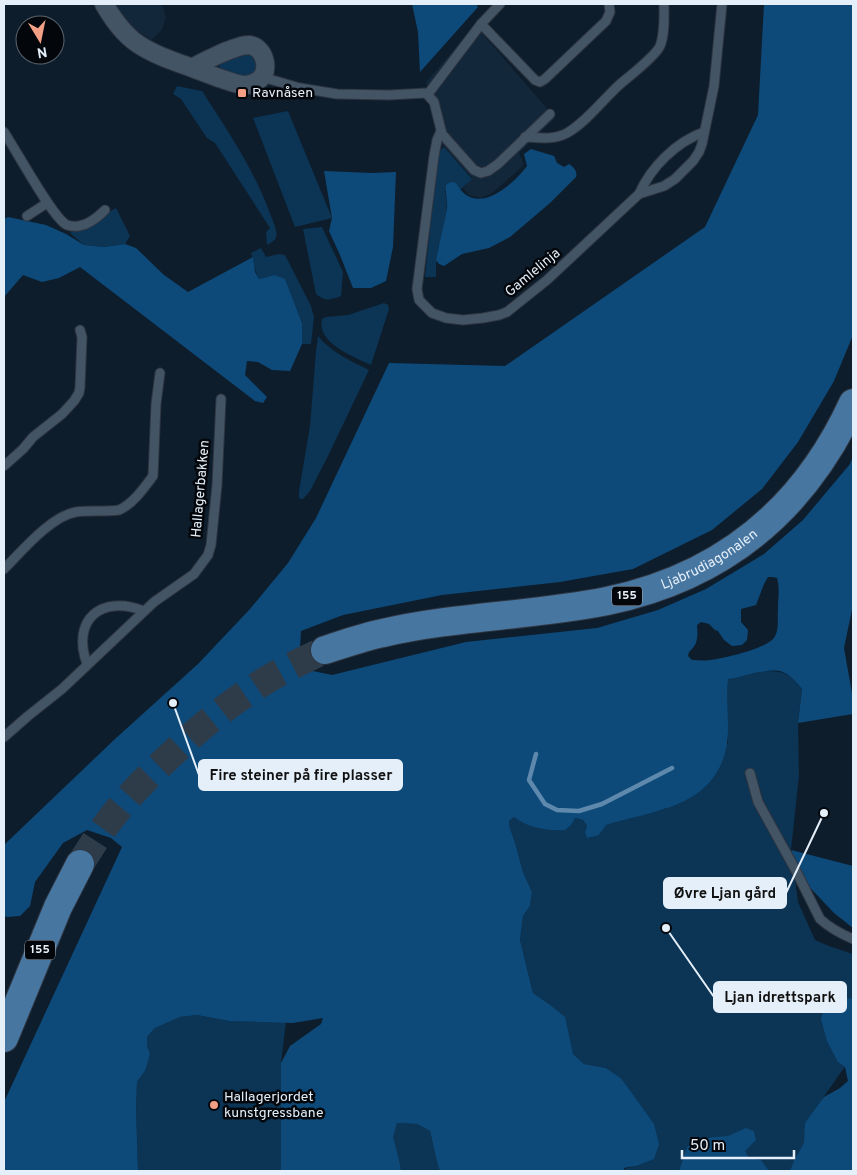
<svg xmlns="http://www.w3.org/2000/svg" width="857" height="1175" font-family="Overpass,sans-serif">
<style>
.built{fill:#13273a}
.green{fill:#0b3455}
.forest{fill:#0d4a7a;fill-rule:evenodd}
.lines{fill:none;stroke-linecap:round;stroke-linejoin:round}
.stream{stroke:#5e89ad;stroke-width:4.5}
.primary-tunnel{stroke:#2e3c4a;stroke-width:28;stroke-dasharray:28 14;stroke-linecap:butt}
.lane-casing{stroke:#2e3541;stroke-width:11}
.street-casing{stroke:#2e3541;stroke-width:20}
.primary-casing{stroke:#2e3541;stroke-width:30}
.lane{stroke:#435465;stroke-width:9}
.street{stroke:#435465;stroke-width:18}
.primary{stroke:#4776a1;stroke-width:28}
.poi-dot{fill:#f39f85;stroke:#03070c;stroke-width:2}
.labels{text-anchor:middle;dominant-baseline:central;stroke-width:5;stroke-linejoin:round;paint-order:stroke}
.shield{fill:#03070c;stroke:#a1a9b2;stroke-width:1}
.shield-label{font-size:12px;font-weight:bold;fill:#e5eff9}
.poi-label{font-size:14px;fill:#e5eff9;stroke:#03070c;text-anchor:start}
.street-label{font-size:14px;fill:#e5eff9;stroke:#03070c}
.leader{fill:none;stroke:#e5eff9;stroke-width:2}
.callout-dot{fill:#e5eff9;stroke:#03070c;stroke-width:2}
.callout{fill:#e5eff9;stroke:#e5eff9;stroke-width:2}
.callout-label{font-size:15px;text-anchor:middle;font-weight:bold;fill:#111}
</style>
<rect width="100%" height="100%" fill="#0e1d2b"/>
<g class="built">
<path d="M113 4H162L166 17 162 30 151 40 131 27 119 13Z"/>
<path d="M475 25 555 118 519 153 524 165 492 193 481 198 469 195 463 188 472 178 440 142 432 116 426 82Z"/>
</g>
<g class="green">
<path d="M246 54 250 55 256 59C258 86 234 74 220 68L219 66 220 63Z"/>
<path d="M177 86 202 91C228 131 255 171 271 216 273 221 278 232 276 238 274 241 270 243 267 245L266 232 270 228 215 143 207 138 181 99 173 94Z"/>
<path d="M288 111 332 218 295 227 253 118Z"/>
<path d="M444 147 472 179 460 190 445 191C450 208 444 225 440 242 436 253 436 265 436 277H425L438 152Z"/>
<path d="M116 208 130 236 125 244 104 247 84 245 70 233Z"/>
<path d="M322 227 343 272 341 296C330 300 326 302 316 294L303 229Z"/>
<path d="M261 248 266 257 279 254 285 255 311 306 314 317 311 344H302V323L285 280 274 275 259 279C253 269 255 261 251 253Z"/>
<path d="M384 303 388 305 389 309 371 365C354 357 316 343 322 319L326 317 348 315Z"/>
<path d="M318 336C331 352 351 361 369 370L328 456 310 491 303 499H300L299 497V491L310 426 316 351Z"/>
<path d="M766 671C787 671 789 674 802 689L798 723 799 776 791 850 798 902 815 940 829 946 853 954V1055L823 1098 802 1161 800 1171H624V1169L636 1166 630 1091 621 1078 606 1068 584 1064 573 1054 569 1040 549 1004 533 993 520 940 523 916 530 906 532 892 523 872 516 846 509 825V821L514 817 571 825 574 818 583 820 587 826 585 832 599 835 605 825 666 809 728 743V679Z"/>
<path d="M197 1015 229 1021 286 1022 281 1063V1171H138L136 1107 137 1082 145 1071 147 1037 155 1028 180 1017Z"/>
<path d="M397 1123 417 1124 430 1131 437 1162 440 1171H401L400 1164 392 1137Z"/>
</g>
<g class="forest">
<path d="M412 4H476L478 7 420 72 418 32Z"/>
<path d="M764 4H853V335L834 381 798 442 762 489 712 530 633 569 560 582 442 595 343 615 301 631 300 649 308 670 332 675 466 642 597 628 658 610 706 589 764 554 803 520 850 464 853 456V605L844 648 853 699V714L798 723 802 689C796 682 790 674 780 671 769 668 741 677 728 679 727 694 728 710 728 725 728 731 728 738 727 744 716 807 656 810 606 825L599 835 587 838 585 832 587 826 583 820 575 818 571 825 565 830C548 831 528 828 514 817L509 821V825L516 846 523 872 532 892 530 906 523 916 520 940 533 993 549 1004 565 1017 573 1054 584 1064 606 1068 621 1078 654 1124 659 1144 654 1159 636 1166 624 1168V1171H440L437 1162 430 1131 417 1124 397 1123 393 1137 400 1164 401 1171H281V1063L290 1046 321 1024 323 1018 293 1023 229 1021 197 1015 180 1017 155 1028 147 1037V1046L150 1054 145 1071 137 1082 136 1107 138 1171H4V1102L122 847 111 838 87 830 63 843 35 882 30 906 20 916 7 917 4 916V845L115 739 198 664 250 609 288 563 316 518 389 363 505 366 705 227 758 115ZM773 577 777 578C780 588 778 598 778 609 777 619 780 631 773 639 764 649 725 658 711 660 705 661 698 660 692 660L688 656 689 652C698 644 698 637 697 625L701 622 709 624 715 630 718 631 724 640 732 646 742 645 747 640 748 630 741 622V609L756 605 764 584 768 577Z"/>
<path d="M531 149 554 156 557 163 564 167 569 164C573 166 578 172 576 177L550 203 510 237 489 248 462 254 444 266 439 264 436 260C439 243 444 226 447 209 448 200 445 193 446 185L451 182 456 183C475 218 511 187 527 166L524 154Z"/>
<path d="M324 171 372 173 396 172 393 247 386 281 371 288H353L340 255 329 231 332 218Z"/>
<path d="M8 217 46 225 66 234 84 245 104 247 125 244 136 248 164 275 188 292 253 257 255 272 259 279 274 275 285 279 302 323V344L290 371 272 370 258 362 247 361 245 375 267 397 263 403 255 401 80 267 59 278 42 282 23 275 4 297V219Z"/>
<path d="M791 850 853 866V928L834 913 801 878Z"/>
<path d="M853 998V1171H790L794 1161 804 1143 805 1123 824 1097 840 1088 848 1081 845 1067 838 1062 827 1041 821 1019 824 1008 845 999Z"/>
<path d="M746 1128 754 1131 756 1140 745 1151 749 1158 761 1160 769 1171H679L687 1147 698 1140 714 1137 728 1136Z"/>
</g>
<g class="lines">
<path class="stream" d="M536 754 529 780 545 804 557 810 579 811 602 804 672 768"/>
<path class="primary-tunnel" d="M80 864C89 851 96 838 106 825 125 799 149 775 173 753 197 730 223 708 251 690 274 674 299 662 325 650"/>
<defs>
<g id="lane">
<path d="M481 24 500 4"/>
<path d="M262 77 300 88 337 94 389 95 426 93 434 102 442 134 474 170 481 173 488 171 498 164 550 114"/>
<path d="M428 94 481 24 535 80 540 82 545 79 606 21 610 12 609 4"/>
<path d="M441 131 437 140 434 156 417 289 419 300 432 313 446 318 463 320 483 318 499 315 507 312 547 280 639 194 664 186 675 179 693 161 699 152 702 144 714 86 722 4"/>
<path d="M4 132C15 148 53 219 67 225 81 230 95 220 105 210"/>
<path d="M525 137C540 138 554 140 567 133 585 123 603 100 618 86 628 77 655 57 660 46 665 34 664 17 664 4"/>
<path d="M639 194C651 167 676 142 704 132"/>
<path d="M27 216 47 203"/>
<path d="M4 466 23 449 33 437 62 414 74 401 79 393 80 387 82 337 80 330"/>
<path d="M4 569C22 551 51 516 76 512 90 510 105 512 119 510 133 504 144 488 153 476L156 404 160 373"/>
<path d="M87 664C71 620 101 594 144 611"/>
<path d="M4 737 28 716 62 689 154 602 194 574 208 555 211 545 217 485 221 399"/>
<path d="M750 773 758 802 795 869 820 919C830 928 841 934 853 939"/>
</g>
<path id="street" d="M104 4C113 19 123 34 138 44 153 54 170 60 187 66 197 70 208 74 219 78 227 80 236 85 245 85 249 85 255 83 259 80 264 76 266 70 265 63 264 54 258 46 249 45 236 45 204 61 192 68"/>
<g id="primary">
<path id="s1" d="M325 650C344 644 363 637 383 633 456 616 533 616 607 601 722 577 804 510 853 403"/>
<path d="M4 1038 58 907 80 864"/>
</g>
</defs>
<use href="#lane" class="lane-casing"/>
<use href="#street" class="street-casing"/>
<use href="#primary" class="primary-casing"/>
<use href="#lane" class="lane"/>
<use href="#street" class="street"/>
<use href="#primary" class="primary"/>
</g>
<g class="poi-dot">
<rect x="237" y="88" width="10" height="10" rx="2.5"/>
<circle cx="214" cy="1105" r="5"/>
</g>
<g class="labels">
<g class="shield">
<rect x="612" y="586.5" width="30" height="19" rx="4"/>
<rect x="25" y="940.5" width="30" height="19" rx="4"/>
</g>
<g class="shield-label">
<text x="627" y="596">155</text>
<text x="40" y="950">155</text>
</g>
<g class="poi-label">
<text x="252" y="93">Ravnåsen</text>
<text x="224" y="1097">Hallagerjordet<tspan x="224" dy="16">kunstgressbane</tspan></text>
</g>
<g class="street-label">
<text transform="translate(533 273) rotate(-40)">Gamlelinja</text>
<text transform="translate(201 489) rotate(-85)">Hallagerbakken</text>
<text stroke="none"><textPath href="#s1" startOffset="398">Ljabrudiagonalen</textPath></text>
</g>
</g>
<path class="leader" d="M173 703L199 775M824 813L786 893M666 928L714 997"/>
<g class="callout-dot">
<circle cx="173" cy="703" r="5"/>
<circle cx="824" cy="813" r="5"/>
<circle cx="666" cy="928" r="5"/>
</g>
<g class="callout">
<rect x="199" y="760" width="203" height="30" rx="5"/>
<rect x="664" y="878" width="122" height="30" rx="5"/>
<rect x="714" y="982" width="132" height="30" rx="5"/>
</g>
<g class="callout-label">
<text x="301" y="780">Fire steiner på fire plasser</text>
<text x="725" y="898">Øvre Ljan gård</text>
<text x="780" y="1002">Ljan idrettspark</text>
</g>
<rect width="857" height="1175" fill="none" stroke="#e5eff9" stroke-width="10"/>
<g transform="translate(40 40) rotate(170)"><circle r="24" fill="#03070c" stroke="#5d646b"/>
<path d="M0-4L9 19L0 12L-9 19Z" fill="#f39f85"/>
<text y="-8" font-size="14" font-weight="bold" text-anchor="middle" fill="#e5eff9">N</text>
</g>
<path d="M682 1150v8h112v-8" fill="none" stroke="#e5eff9" stroke-width="2.5"/>
<text x="690" y="1150" font-size="15" fill="#e5eff9" stroke="#03070c" stroke-width="4" paint-order="stroke">50 m</text>
</svg>
